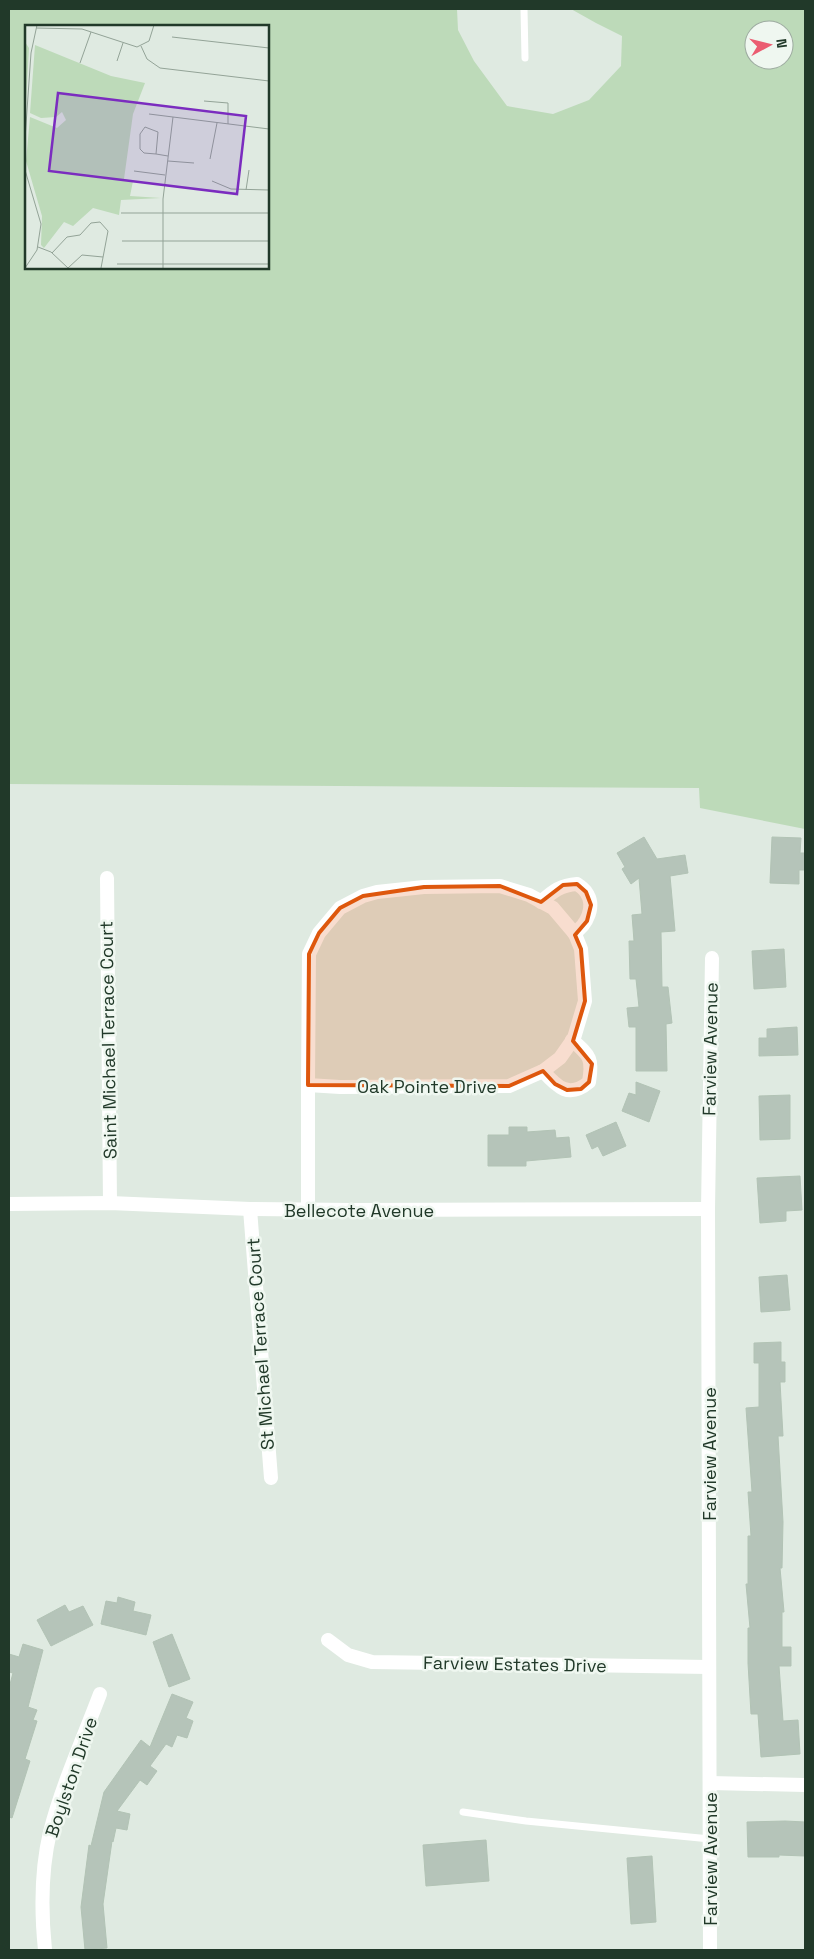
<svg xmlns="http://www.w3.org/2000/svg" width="814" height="1959" font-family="'Space Grotesk',sans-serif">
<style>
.green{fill:#bddab9;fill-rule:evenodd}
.building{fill:#b5c4b9;stroke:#b2c3b5}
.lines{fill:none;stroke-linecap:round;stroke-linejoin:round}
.service{stroke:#fff;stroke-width:7}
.minor{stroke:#fff;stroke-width:14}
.marked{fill:#de570d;fill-opacity:0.2;stroke:#de570d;stroke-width:4;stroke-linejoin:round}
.labels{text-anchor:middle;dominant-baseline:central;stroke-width:5;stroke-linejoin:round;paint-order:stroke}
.street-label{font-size:18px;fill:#213929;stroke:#eff7f0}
.inset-road{fill:none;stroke:#93a397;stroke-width:1}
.view{fill:#7b2cbf;fill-opacity:0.15;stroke:#7b2cbf;stroke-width:2.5}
.inset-edge{fill:none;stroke:#213929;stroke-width:2.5}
</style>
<rect width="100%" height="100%" fill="#dfeae1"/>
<path class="green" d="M9 9H457L458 30 474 61 507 106 553 114 589 100 621 66 622 36 596 23 571 9H805V829L700 808 699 788 9 784ZM268 26V268H26V26ZM754 30H784V60H754Z"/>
<g class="building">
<path d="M644 837 657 859 685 855 688 873 670 876 675 931 661 932 662 987H668L672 1023 666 1024 667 1071H636V1027H629L627 1008 639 1007 636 979H630L629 941H634L632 915 642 914 639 878 631 884 622 869 625 867 617 853Z"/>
<path d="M772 837 801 838 800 853H805V870H799V884L770 883Z"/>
<path d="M784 949 786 987 754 989 752 951Z"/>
<path d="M797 1027 798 1055 759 1056V1038H767V1029Z"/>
<path d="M636 1082 660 1091 649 1122 622 1111 629 1093 636 1095Z"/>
<path d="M790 1095V1139L760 1140 759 1096Z"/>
<path d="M616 1122 626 1146 603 1156 598 1146 592 1149 586 1135Z"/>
<path d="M509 1127H527V1132L555 1130 556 1138 569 1137 571 1157 526 1161V1166H488V1135H509Z"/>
<path d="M800 1176 802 1210 786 1211V1221L760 1223 757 1178Z"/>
<path d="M787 1275 790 1310 761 1312 759 1277Z"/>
<path d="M781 1342V1362H785V1382H780L783 1436H778L783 1522 782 1568H780L784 1612H782V1647H791V1666H779L783 1721 798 1720 800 1754 761 1757 758 1714H751L748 1663V1628H750L746 1584H748V1536H751L748 1492H752L746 1408 759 1407V1363H754V1343Z"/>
<path d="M118 1597 135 1602 133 1611 151 1615 146 1635 101 1624 106 1601 117 1603Z"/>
<path d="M65 1605 69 1612 83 1606 93 1625 51 1646 37 1620Z"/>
<path d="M172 1634 190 1679 169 1687 153 1642Z"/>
<path d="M23 1644 43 1650 28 1707 37 1710 33 1720 37 1721 25 1759 30 1761 12 1818 9 1817V1688L13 1673 9 1672V1654L19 1657Z"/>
<path d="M172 1694 193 1702 186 1718 193 1721 187 1738 177 1735 172 1747 166 1744 150 1766 157 1771 147 1785 140 1780 117 1811 130 1814 127 1830 116 1828 113 1842 112 1841 103 1904 107 1948 85 1950 81 1907 89 1845 91 1846 104 1792 141 1740 150 1747Z"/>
<path d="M785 1821 805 1822V1856L779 1855V1857H748L747 1822Z"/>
<path d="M486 1840 489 1881 426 1886 423 1845Z"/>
<path d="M652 1856 656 1922 631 1924 627 1858Z"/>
</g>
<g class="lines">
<g class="service">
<path d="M524 9 525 58"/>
<path d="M463 1812 526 1821 710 1839"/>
</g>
<g class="minor">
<path d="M107 878 110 1203"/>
<path d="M541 902C553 891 561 885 577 884 580 886 584 889 586 892 596 906 587 925 574 933"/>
<path d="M543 1071C557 1087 569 1099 589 1082 593 1058 590 1056 572 1040"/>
<path d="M9 1204 110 1203 250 1209 351 1210 708 1209"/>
<path d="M250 1209 271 1478"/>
<path d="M308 1210V1085L309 954 319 933 340 908 363 896 377 892 424 887 500 886 529 895 553 908 575 934 581 949 585 1001 574 1038 560 1058 543 1071 509 1086 340 1087 308 1085"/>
<path d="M328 1640 348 1655 372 1662 709 1667"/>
<path d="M710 1783 805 1785"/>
<path d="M45 1950C41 1911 41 1870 50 1832 62 1785 83 1739 100 1694"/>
<path d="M710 1950 708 1209 712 958"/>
</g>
</g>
<path class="marked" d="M577 884 586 892 591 905 587 921 575 935 581 949 585 1001 573 1041 592 1064 589 1082 581 1089 567 1090 555 1084 543 1071 509 1086 308 1085 309 954 319 933 340 908 363 896 424 887 500 886 541 902 563 885Z"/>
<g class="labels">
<g class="street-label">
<text transform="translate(108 1040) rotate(-91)">Saint Michael Terrace Court</text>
<text transform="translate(710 1049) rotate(-89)">Farview Avenue</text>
<text x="427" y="1086">Oak Pointe Drive</text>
<text x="359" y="1210">Bellecote Avenue</text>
<text transform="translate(260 1344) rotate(-94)">St Michael Terrace Court</text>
<text transform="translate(709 1454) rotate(-90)">Farview Avenue</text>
<text transform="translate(515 1664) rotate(1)">Farview Estates Drive</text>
<text transform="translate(71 1777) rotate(-71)">Boylston Drive</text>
<text transform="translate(710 1859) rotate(-90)">Farview Avenue</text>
</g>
</g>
<g transform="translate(25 25)">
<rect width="244" height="244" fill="#dfeae1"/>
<path d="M0 17 4 23 0 94ZM10 20 86 51 120 58 108 89 99 154 108 156 105 171 136 173 96 175 94 190 68 183 48 201 39 197 19 223 16 220 17 191 1 136 5 92 32 103 41 95 37 87 31 92 16 93 5 88Z" fill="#bddab9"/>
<path class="inset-road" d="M11 3 57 4 112 22 124 16 129 0M147 12 244 23M116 21 122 34 135 43 244 56M92 36 98 18M55 38 66 7M179 76 203 78V99M124 89 244 104M0 114 6 28 12 0M131 129 133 107 120 102 115 109V124L119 128 131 129 143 131M185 134 192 98M143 136 169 138M0 145 16 199 12 225 0 243M109 146 140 150M187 156 206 164 244 165M221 165 224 145M96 188H244M97 216H244M13 222 26 227 43 243M27 228 42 212 55 210 66 198 75 197 83 206 76 243M92 239H244M43 243 57 230 78 232M138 243V174L148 92"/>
<path class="view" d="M33 68 221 91 212 169 24 146Z"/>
<rect width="244" height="244" class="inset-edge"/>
</g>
<rect width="814" height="1959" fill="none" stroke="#213929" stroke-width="20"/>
<g transform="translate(769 45) rotate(83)"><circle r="24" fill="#eff7f0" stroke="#9daba0"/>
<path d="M0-4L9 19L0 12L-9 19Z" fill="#eb5c71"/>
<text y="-8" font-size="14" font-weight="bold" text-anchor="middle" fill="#213929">N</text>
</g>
</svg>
